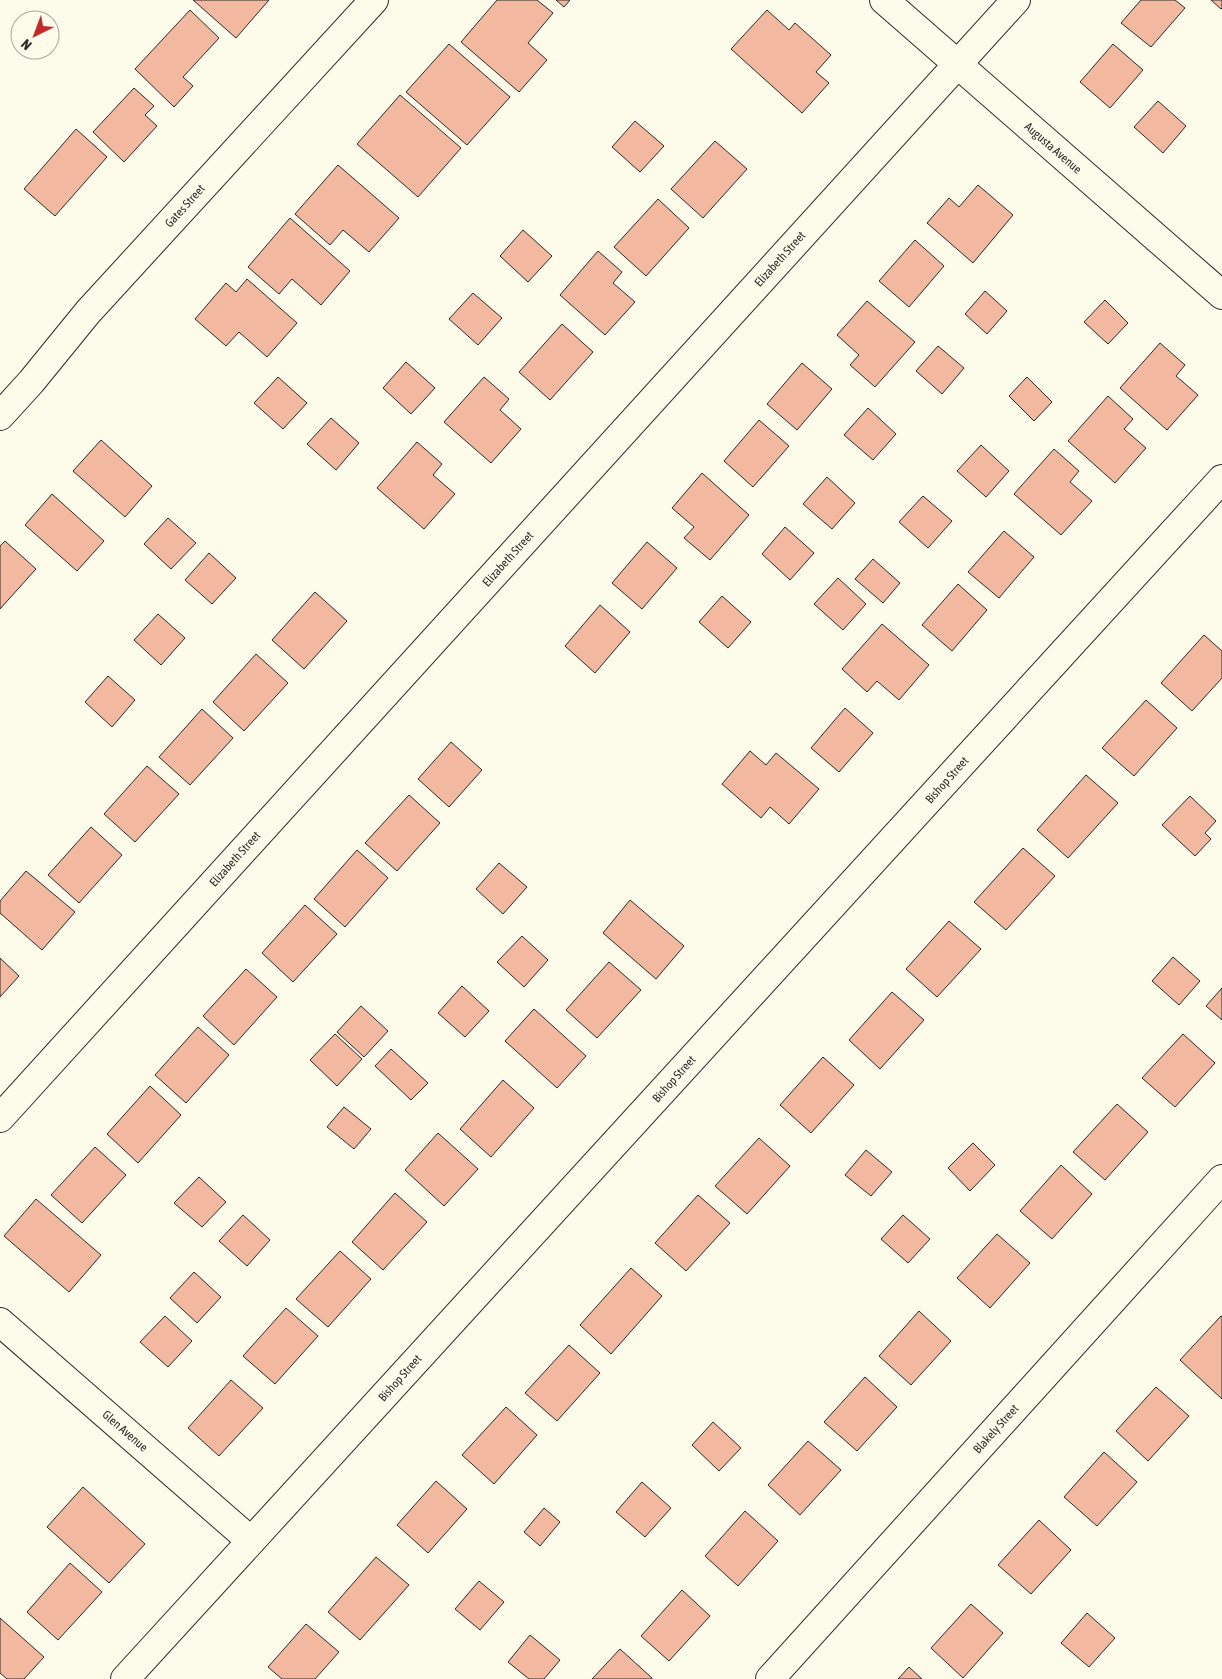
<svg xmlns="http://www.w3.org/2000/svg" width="1222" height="1679" font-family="'Asap Condensed',sans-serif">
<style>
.building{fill:#f2b8a0;stroke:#2b2b2b}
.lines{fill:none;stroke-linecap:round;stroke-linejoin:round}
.minor-casing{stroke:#2b2b2b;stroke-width:30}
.minor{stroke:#fdfbea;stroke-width:28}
.labels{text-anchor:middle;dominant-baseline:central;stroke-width:4;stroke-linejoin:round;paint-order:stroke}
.street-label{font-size:12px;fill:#2b2b2b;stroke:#fdfbea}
</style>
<rect width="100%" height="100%" fill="#fdfbea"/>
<g class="building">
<path d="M193 0H269L236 38Z"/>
<path d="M497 0H537L553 13 528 43 547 60 519 92 461 42Z"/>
<path d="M556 0H570L564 7Z"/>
<path d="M1141 0H1175L1185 8 1151 47 1121 23Z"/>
<path d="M1211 0H1222V8L1221 9Z"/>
<path d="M190 10 219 38 183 77 193 86 174 107 135 69Z"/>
<path d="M767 10 789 30 795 23 831 55 816 72 829 83 802 113 731 49Z"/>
<path d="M449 44 510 97 467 145 406 92Z"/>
<path d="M1113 44 1143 70 1110 108 1080 82Z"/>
<path d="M134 88 154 106 145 115 157 126 124 162 93 132Z"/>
<path d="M400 95 461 148 418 197 357 144Z"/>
<path d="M1158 101 1186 126 1163 153 1134 127Z"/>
<path d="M635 121 664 146 640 172 612 147Z"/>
<path d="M76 129 107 157 55 216 24 189Z"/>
<path d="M715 141 747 169 703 218 671 189Z"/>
<path d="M338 165 399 218 369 252 343 230 330 245 295 214Z"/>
<path d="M978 185 1013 215 973 263 927 223 949 198 959 207Z"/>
<path d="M658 199 689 228 646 276 614 247Z"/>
<path d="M290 218 350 271 321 305 292 279 279 294 248 267Z"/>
<path d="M523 230 552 256 528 282 500 256Z"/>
<path d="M915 240 944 266 909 307 879 281Z"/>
<path d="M598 251 622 272 613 283 635 302 605 335 560 295Z"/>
<path d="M247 279 297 323 267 357 239 332 226 346 195 319 226 283 236 292Z"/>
<path d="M985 291 1007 311 987 334 965 314Z"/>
<path d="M473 293 502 318 478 345 449 319Z"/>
<path d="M1105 300 1128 323 1108 344 1084 322Z"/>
<path d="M867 301 915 342 875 387 850 365 859 355 837 335Z"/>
<path d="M562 324 593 352 550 400 519 372Z"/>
<path d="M1160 343 1185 365 1176 376 1198 395 1167 430 1120 388Z"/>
<path d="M938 346 964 368 942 394 916 371Z"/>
<path d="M406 362 435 388 411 414 383 388Z"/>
<path d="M802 363 832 389 797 430 767 404Z"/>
<path d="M278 377 307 403 283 429 254 403Z"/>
<path d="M484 377 509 399 500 410 521 429 491 463 444 422Z"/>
<path d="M1027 377 1052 402 1034 421 1009 396Z"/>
<path d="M1108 396 1133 419 1124 429 1146 448 1115 483 1068 441Z"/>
<path d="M868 408 896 434 873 460 844 435Z"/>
<path d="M331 418 359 443 336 470 307 444Z"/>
<path d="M759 420 789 446 753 487 724 461Z"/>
<path d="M101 440 152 486 125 517 73 471Z"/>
<path d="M417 442 442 464 433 475 455 494 424 529 377 488Z"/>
<path d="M981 445 1009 471 986 497 957 471Z"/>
<path d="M1054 449 1079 471 1070 482 1092 501 1061 535 1014 494Z"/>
<path d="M702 473 749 515 710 560 684 538 694 527 672 508Z"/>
<path d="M827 477 855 503 832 529 803 504Z"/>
<path d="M52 494 104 541 77 571 25 525Z"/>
<path d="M923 496 952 521 928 548 899 522Z"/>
<path d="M168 518 196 543 171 569 144 544Z"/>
<path d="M785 527 814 553 790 580 762 554Z"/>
<path d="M1004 531 1034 557 999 598 968 572Z"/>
<path d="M5 541 36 569 0 609V546Z"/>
<path d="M647 542 677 568 642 609 612 583Z"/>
<path d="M209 553 236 578 212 604 185 580Z"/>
<path d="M873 559 900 583 883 603 855 579Z"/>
<path d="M838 578 866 604 843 630 814 604Z"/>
<path d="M958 584 987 610 952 651 922 625Z"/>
<path d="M315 592 347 621 304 669 272 640Z"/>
<path d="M722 596 751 622 728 648 699 622Z"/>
<path d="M600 605 630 632 595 673 565 646Z"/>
<path d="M158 614 185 638 161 665 134 640Z"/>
<path d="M882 624 929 665 899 700 877 681 867 692 842 669Z"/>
<path d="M1204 635 1222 651V678L1192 711 1161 683Z"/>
<path d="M256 654 288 683 244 731 213 702Z"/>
<path d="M108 676 135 700 112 727 85 702Z"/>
<path d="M1146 700 1177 728 1134 776 1102 748Z"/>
<path d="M845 708 873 733 839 772 811 748Z"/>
<path d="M202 709 233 738 190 785 159 757Z"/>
<path d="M451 742 482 770 449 807 418 779Z"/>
<path d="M750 751 766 765 776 753 819 789 789 824 770 807 761 818 722 784Z"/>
<path d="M147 766 179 794 135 842 104 814Z"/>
<path d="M1086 775 1118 803 1068 858 1037 830Z"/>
<path d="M409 795 440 823 397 871 365 843Z"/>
<path d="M1190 796 1216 821 1205 833 1211 839 1195 856 1162 825Z"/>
<path d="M91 827 122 855 79 903 48 875Z"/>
<path d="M1023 848 1055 876 1006 930 974 902Z"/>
<path d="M357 850 388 878 345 927 314 899Z"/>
<path d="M499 863 527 887 503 914 476 889Z"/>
<path d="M26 871 75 912 42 950 0 913V901Z"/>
<path d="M630 900 684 946 656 979 603 933Z"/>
<path d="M305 905 337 934 293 982 262 953Z"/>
<path d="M949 921 981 949 937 997 906 969Z"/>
<path d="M522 936 548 960 524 987 497 962Z"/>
<path d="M1173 957 1200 981 1179 1005 1152 981Z"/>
<path d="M0 958 19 976 0 997Z"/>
<path d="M609 962 641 990 597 1038 566 1010Z"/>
<path d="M246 969 277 997 234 1045 203 1016Z"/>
<path d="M462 986 489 1011 465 1037 438 1013Z"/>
<path d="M1222 988V1020L1206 1006Z"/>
<path d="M892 992 924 1020 880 1069 849 1040Z"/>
<path d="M361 1006 388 1031 364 1057 337 1032Z"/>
<path d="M534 1009 586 1056 557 1088 505 1041Z"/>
<path d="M198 1027 229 1055 186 1103 155 1075Z"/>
<path d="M335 1034 362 1059 337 1086 310 1060Z"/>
<path d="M1183 1034 1215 1063 1175 1107 1142 1078Z"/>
<path d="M391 1049 428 1083 411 1100 375 1066Z"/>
<path d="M823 1057 854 1085 811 1133 780 1105Z"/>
<path d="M503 1080 534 1108 491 1157 460 1129Z"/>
<path d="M150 1086 181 1115 138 1163 107 1134Z"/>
<path d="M1117 1104 1148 1132 1105 1180 1073 1152Z"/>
<path d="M344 1107 371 1129 354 1149 327 1127Z"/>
<path d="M438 1133 478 1169 444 1206 405 1170Z"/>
<path d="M759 1138 790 1166 747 1214 715 1186Z"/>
<path d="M973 1143 995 1165 970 1191 948 1168Z"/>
<path d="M95 1147 126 1175 82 1223 51 1195Z"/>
<path d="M866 1150 892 1172 871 1196 845 1175Z"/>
<path d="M1061 1165 1092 1194 1052 1239 1020 1211Z"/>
<path d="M199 1177 226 1202 202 1227 174 1203Z"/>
<path d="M395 1193 427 1222 383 1270 352 1242Z"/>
<path d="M698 1195 730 1223 686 1271 655 1243Z"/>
<path d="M36 1199 101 1255 69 1292 4 1236Z"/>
<path d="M243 1215 270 1240 247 1266 219 1241Z"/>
<path d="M903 1215 930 1239 908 1263 881 1239Z"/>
<path d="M997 1234 1030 1263 990 1308 957 1278Z"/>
<path d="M340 1251 371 1279 328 1327 296 1299Z"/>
<path d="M631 1268 662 1296 611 1354 580 1325Z"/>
<path d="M194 1272 221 1297 197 1323 170 1298Z"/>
<path d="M286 1308 318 1336 275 1384 243 1356Z"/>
<path d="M919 1311 951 1341 911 1385 879 1356Z"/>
<path d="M165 1316 192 1341 168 1367 140 1342Z"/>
<path d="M1221 1316 1222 1317V1399L1180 1360Z"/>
<path d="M569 1345 600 1373 557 1421 525 1393Z"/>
<path d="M865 1377 897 1407 857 1451 824 1422Z"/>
<path d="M231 1380 263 1408 219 1456 188 1428Z"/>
<path d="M1156 1387 1189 1416 1148 1461 1116 1431Z"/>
<path d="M506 1407 537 1435 494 1484 462 1455Z"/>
<path d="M713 1422 741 1448 719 1471 692 1445Z"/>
<path d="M808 1441 841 1470 800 1515 768 1485Z"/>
<path d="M1104 1452 1137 1482 1097 1526 1064 1497Z"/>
<path d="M436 1481 467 1509 428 1553 397 1525Z"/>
<path d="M642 1482 671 1508 645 1537 616 1512Z"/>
<path d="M83 1487 145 1544 109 1583 47 1527Z"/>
<path d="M544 1508 560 1522 540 1546 524 1532Z"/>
<path d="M745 1511 778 1541 738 1586 705 1556Z"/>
<path d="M1039 1520 1071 1550 1031 1594 998 1565Z"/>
<path d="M376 1557 409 1585 360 1640 328 1612Z"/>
<path d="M70 1563 102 1592 58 1640 27 1612Z"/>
<path d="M479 1581 504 1602 480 1630 455 1609Z"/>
<path d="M682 1590 710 1616 669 1661 641 1636Z"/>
<path d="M971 1604 1003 1633 963 1678 931 1648Z"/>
<path d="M1087 1613 1115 1638 1089 1667 1061 1643Z"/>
<path d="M0 1618 44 1657 24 1679H7L0 1673Z"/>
<path d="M306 1624 339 1652 315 1679H282L268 1667Z"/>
<path d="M530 1635 560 1660 544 1679H529L508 1662Z"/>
<path d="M620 1649 652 1678V1679H592Z"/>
<path d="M909 1667 922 1679H898Z"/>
</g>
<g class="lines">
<defs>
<g id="minor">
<path d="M884 0 1222 295"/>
<path d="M0 416 31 382 88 312 374 0"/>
<path d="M0 1118 1016 0"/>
<path d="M0 1322 251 1541"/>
<path d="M125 1679 1222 479"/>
<path d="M770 1679 1222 1179"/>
</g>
</defs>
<use href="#minor" class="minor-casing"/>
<use href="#minor" class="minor"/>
</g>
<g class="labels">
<g class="street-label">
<text transform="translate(1053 148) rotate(41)">Augusta Avenue</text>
<text transform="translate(185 206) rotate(-48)">Gates Street</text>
<text transform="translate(780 259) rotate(-48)">Elizabeth Street</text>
<text transform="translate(508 559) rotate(-48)">Elizabeth Street</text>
<text transform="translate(947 780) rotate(-48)">Bishop Street</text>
<text transform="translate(235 859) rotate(-48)">Elizabeth Street</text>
<text transform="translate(674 1079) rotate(-48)">Bishop Street</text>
<text transform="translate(400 1378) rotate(-48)">Bishop Street</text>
<text transform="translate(996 1429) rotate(-48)">Blakely Street</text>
<text transform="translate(125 1431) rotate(41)">Glen Avenue</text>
</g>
</g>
<g transform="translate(35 35) rotate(222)"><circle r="24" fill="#fdfbea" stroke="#a9a89e"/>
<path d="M0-4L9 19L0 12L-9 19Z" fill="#c62828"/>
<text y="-8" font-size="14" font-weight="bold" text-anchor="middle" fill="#2b2b2b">N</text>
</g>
</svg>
